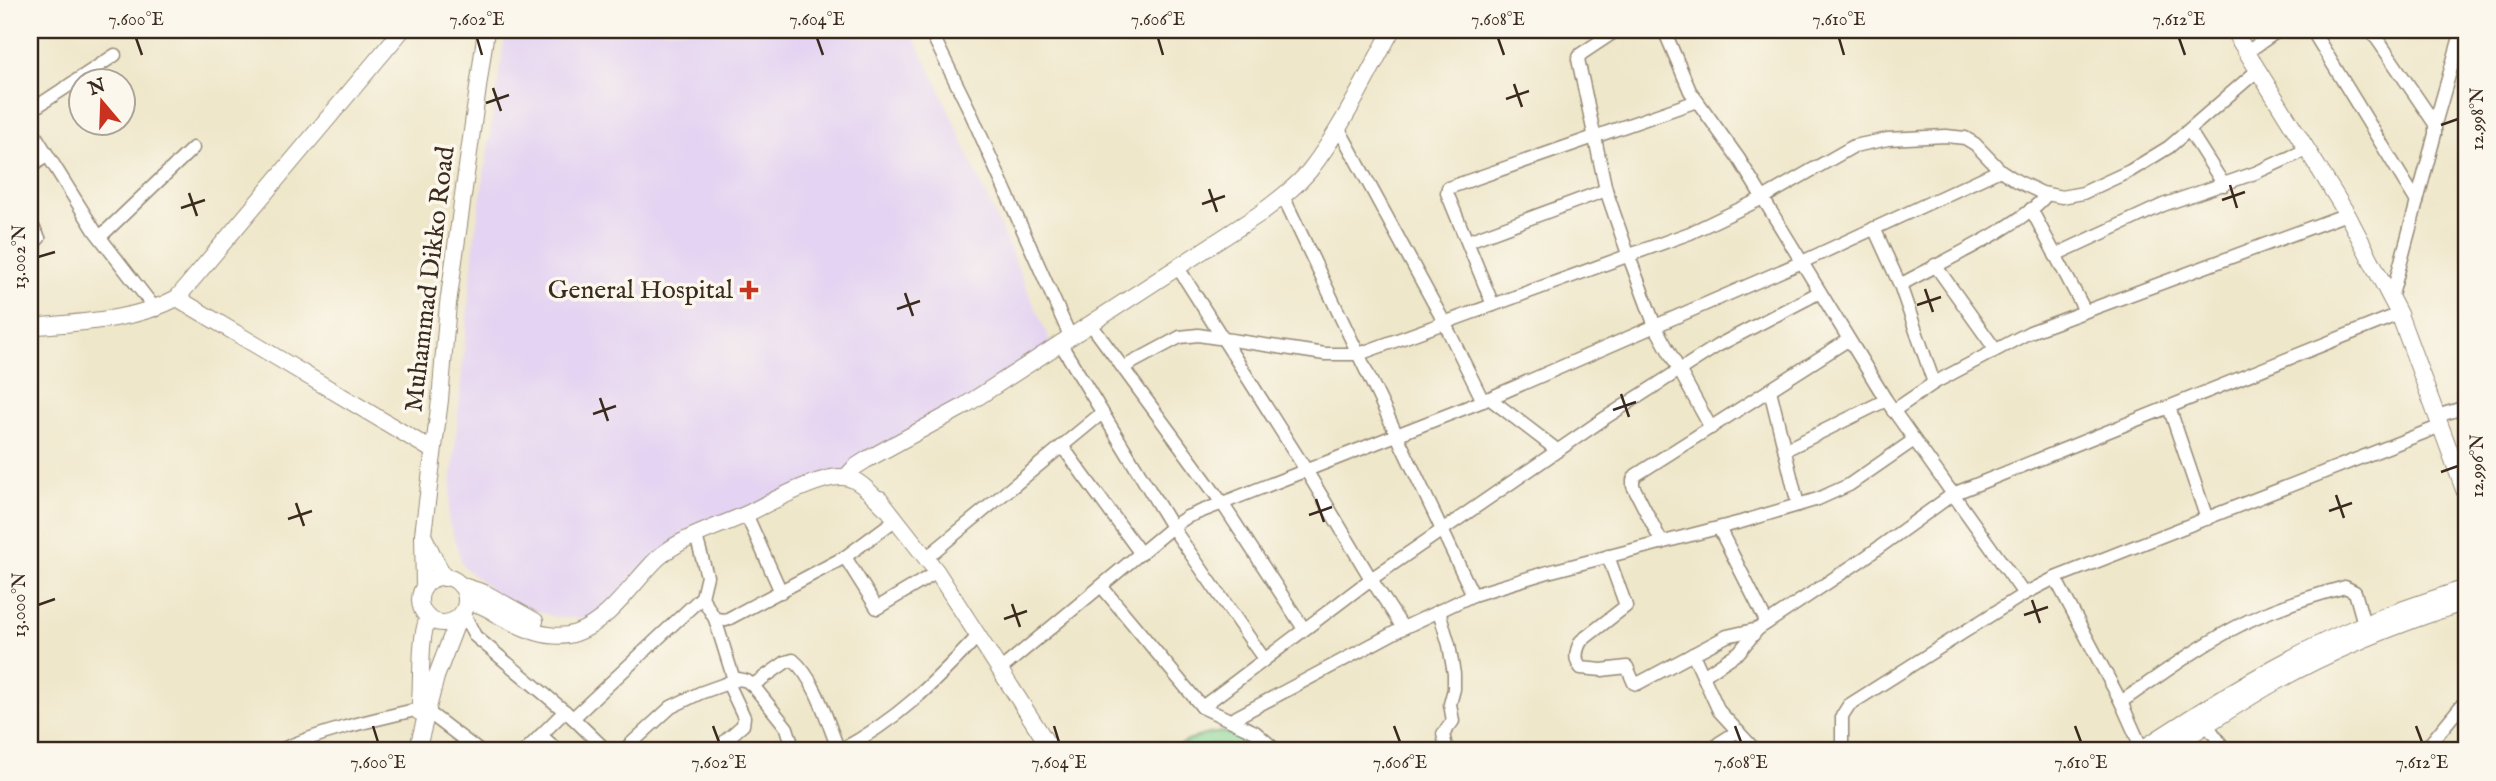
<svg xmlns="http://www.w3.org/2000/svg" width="2496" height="781" font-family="'IM FELL English',serif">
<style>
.built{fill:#e4d3f2}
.pitch{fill:#84d393;stroke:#607e58;stroke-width:2}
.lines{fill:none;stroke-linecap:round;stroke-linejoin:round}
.street-casing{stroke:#958874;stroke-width:15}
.secondary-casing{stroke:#958874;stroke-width:18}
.street{stroke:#fff;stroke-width:12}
.secondary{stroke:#fff;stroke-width:16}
.ticks{fill:none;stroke:#3b2a1e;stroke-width:2.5}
.poi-dot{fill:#c8321e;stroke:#fbf7ec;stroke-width:2.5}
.labels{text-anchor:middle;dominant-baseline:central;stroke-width:7;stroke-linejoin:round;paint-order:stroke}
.street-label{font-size:26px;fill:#3b2a1e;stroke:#fbf7ec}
.poi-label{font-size:26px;fill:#3b2a1e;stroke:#fbf7ec;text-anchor:end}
.neatline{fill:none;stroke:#3b2a1e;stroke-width:2.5}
.ticks-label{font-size:18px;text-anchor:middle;fill:#3b2a1e}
</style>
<rect width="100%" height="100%" fill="#fbf7ec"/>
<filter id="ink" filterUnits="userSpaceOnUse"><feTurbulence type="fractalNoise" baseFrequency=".0143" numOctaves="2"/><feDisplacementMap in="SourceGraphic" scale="14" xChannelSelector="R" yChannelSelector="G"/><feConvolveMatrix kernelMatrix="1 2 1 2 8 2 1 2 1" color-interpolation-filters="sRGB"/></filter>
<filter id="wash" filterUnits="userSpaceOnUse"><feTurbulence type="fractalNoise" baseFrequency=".00686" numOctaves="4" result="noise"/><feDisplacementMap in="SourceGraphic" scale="28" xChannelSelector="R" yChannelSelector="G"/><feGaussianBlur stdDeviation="1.57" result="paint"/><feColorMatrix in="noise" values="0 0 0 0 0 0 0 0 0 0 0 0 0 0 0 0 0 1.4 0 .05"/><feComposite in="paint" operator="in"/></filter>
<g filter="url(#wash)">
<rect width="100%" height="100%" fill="#efe7ca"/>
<path class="built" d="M506 30H910L936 81 1052 346 900 451 684 532 598 619 554 617 502 599 463 566 448 520 475 235Z"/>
<path class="pitch" d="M1224 732 1242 738 1262 751H1242L1226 745 1213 744 1194 751H1172C1188 738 1203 734 1224 732Z"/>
</g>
<g filter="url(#ink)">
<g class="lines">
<defs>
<g id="street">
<path d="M930 30 969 109 1070 336"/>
<path d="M1617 30 1581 54 1578 59 1606 190 1628 254 1655 326 1711 428"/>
<path d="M1664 30 1690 91 1739 159 1886 400 2024 594"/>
<path d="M2312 30 2417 202"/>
<path d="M2371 30 2435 124V134L2391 299"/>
<path d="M2247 52 2279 30"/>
<path d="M30 111 115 55"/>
<path d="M2435 124 2462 30"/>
<path d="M30 127 95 231 156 310"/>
<path d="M1338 127 1444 322 1483 401"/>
<path d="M2189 130 2224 185"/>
<path d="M30 168 47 155"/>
<path d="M1283 196 1473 595"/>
<path d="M2031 209 2085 311"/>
<path d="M30 222 39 238 30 247"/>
<path d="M1874 228 1900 285 1934 383"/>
<path d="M100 237 193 148"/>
<path d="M1469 244 1471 240 1606 190"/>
<path d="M2055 255 2163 205 2255 173 2306 150"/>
<path d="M1935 265 1995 349"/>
<path d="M1177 266 1306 470 1371 579 1403 628"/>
<path d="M1900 285C1937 264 2024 225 2047 194"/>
<path d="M1493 305 1447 193 1448 188 1697 101"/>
<path d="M1090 323 1222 503 1304 629"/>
<path d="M1060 343 1172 527 1264 659"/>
<path d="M1124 367 1180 337 1198 335 1325 354H1359L1690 233 1763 198 1854 146 1888 139 1946 136 1965 138 1975 144 2000 170 2017 181 2042 193 2062 197 2083 193 2102 184 2130 171 2169 147 2258 70"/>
<path d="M1770 390 1798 505"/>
<path d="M1489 398 1557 450"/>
<path d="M2169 407 2207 519"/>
<path d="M1893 411 1934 383 2030 332 2347 214"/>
<path d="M2437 416 2466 407"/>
<path d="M1062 446 1141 554"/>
<path d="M1785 450 1886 400"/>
<path d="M746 514 781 592"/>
<path d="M1719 528 1767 623"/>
<path d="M1662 543 1633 486V480L1636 475 1848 340"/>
<path d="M1608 556 1626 606 1581 641C1576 650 1574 660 1581 668L1602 670 1627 667 1634 683 1637 684 1727 636 1758 629"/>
<path d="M845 557 877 608 937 572"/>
<path d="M926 558 1102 413"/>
<path d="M2055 578 2121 702 2142 749"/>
<path d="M1102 587 1202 707 1371 579 1605 418 1717 346 1820 292"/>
<path d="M702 597 715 619 734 680"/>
<path d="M1439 611 1449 645 1454 674V689L1450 704 1453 721 1443 734 1447 751"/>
<path d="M463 612 475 636 573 718 607 751"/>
<path d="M715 619 726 620 845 557 895 520"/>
<path d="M1693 654 1719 711 1756 751"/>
<path d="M1001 669 1172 527 1187 517 1483 401 1802 262 2000 170"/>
<path d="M1703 676 1739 652 1758 629 1863 559 1953 494 2399 314"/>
<path d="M753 685 786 662 793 660C816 679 828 724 839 751"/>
<path d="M2121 702C2162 674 2203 643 2248 621 2279 606 2312 596 2345 587L2355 592 2364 624"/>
<path d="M1202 707 1255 732 1277 751"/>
<path d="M428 712 479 751"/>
<path d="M573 718 702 597 707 576 696 536"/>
<path d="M1231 720 1403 628 1473 595 1548 572 1741 522 1818 499 1849 485 1914 440"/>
<path d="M2207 725 2226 751"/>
<path d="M541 735 558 751"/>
<path d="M1608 748 1609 751"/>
<path d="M278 751C322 731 372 720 419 709"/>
<path d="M525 751 565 711"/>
<path d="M623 751 671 707 700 693 739 679 747 681 755 688 787 728 793 747 798 751"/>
<path d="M725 751 726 740 743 725 744 717 728 683"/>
<path d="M839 751C898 720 934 683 979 635"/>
<path d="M1721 751 1719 743 1738 731"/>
<path d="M1842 751V716L1849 705 2024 594 2055 578 2441 426"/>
<path d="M2424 751 2466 700"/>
</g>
<g id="secondary">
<path d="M2233 30 2347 214 2399 314 2466 495"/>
<path d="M177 298 432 450"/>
<path d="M30 327C79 322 132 322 177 298L402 30"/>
<path d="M846 477 855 467 866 460 961 408 1261 213C1278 200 1296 187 1310 170 1343 127 1366 77 1392 30"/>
<path d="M880 499 937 572 1052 751"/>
<path d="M424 537 444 578"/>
<circle cx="443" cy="600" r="23"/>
<path d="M460 585 485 593 535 621"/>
<path d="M424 588 423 534 440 400 448 304 486 30"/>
<path d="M466 603C479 602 490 610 500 616 522 628 551 642 576 633 610 621 633 582 658 558 683 536 719 527 749 513 770 502 820 475 843 477 860 478 874 497 886 508"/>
<path d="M419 712C423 685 418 641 428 618"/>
<path d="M417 751 436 677 459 617"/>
<path d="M2139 751C2211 704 2285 656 2364 624 2398 610 2432 599 2466 588"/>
<path d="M2166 751C2202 728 2237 704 2274 683 2335 649 2400 623 2466 602"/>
</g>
</defs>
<use href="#street" class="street-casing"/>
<use href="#secondary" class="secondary-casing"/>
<use href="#street" class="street"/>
<use href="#secondary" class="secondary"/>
</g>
</g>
<path class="ticks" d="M136 38 142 55M477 38 482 55M817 38 823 55M1158 38 1163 55M1498 38 1504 55M1839 38 1844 55M2179 38 2185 55M1514 84 1522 107M493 88 501 111M1506 99 1529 91M486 103 509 95M2441 125 2458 119M2230 185 2237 208M1209 189 1217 212M189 193 197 216M2222 200 2245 192M1202 204 1225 196M181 208 205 200M38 257 55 252M1925 289 1933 312M905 293 913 316M1917 305 1941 297M897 309 920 301M1621 394 1629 417M600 398 608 421M1613 410 1636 402M593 414 616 406M2441 472 2458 466M2336 495 2344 518M1316 499 1324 522M296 503 304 526M2329 511 2352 503M1309 515 1332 507M288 519 312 511M2032 600 2040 623M1012 604 1020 627M38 605 55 599M2024 615 2048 607M1004 619 1027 611M373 726 378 742M713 726 719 742M1054 726 1059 742M1394 726 1400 742M1735 726 1741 742M2075 726 2081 742M2416 726 2422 742"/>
<path class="poi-dot" d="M745.5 279.5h7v7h7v7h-7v7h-7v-7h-7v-7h7z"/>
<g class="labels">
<g class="street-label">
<text transform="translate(430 279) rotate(-83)">Muhammad Dikko Road</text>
</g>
<g class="poi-label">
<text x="733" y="290">General Hospital</text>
</g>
</g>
<rect width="2496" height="781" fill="none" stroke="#fbf7ec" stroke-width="77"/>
<g transform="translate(102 102) rotate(341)"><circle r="33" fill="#fbf7ec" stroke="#aea59a" stroke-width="2"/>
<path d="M0-5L12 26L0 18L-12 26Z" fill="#c8321e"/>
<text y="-10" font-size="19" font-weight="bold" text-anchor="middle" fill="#3b2a1e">N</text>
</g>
<rect x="38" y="38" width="2420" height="704" class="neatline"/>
<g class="ticks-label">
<text x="136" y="25">7.600°E</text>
<text x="477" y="25">7.602°E</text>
<text x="817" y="25">7.604°E</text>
<text x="1158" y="25">7.606°E</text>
<text x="1498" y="25">7.608°E</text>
<text x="1839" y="25">7.610°E</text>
<text x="2179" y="25">7.612°E</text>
<text transform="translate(2477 119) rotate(-90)" y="6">12.998°N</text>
<text transform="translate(19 257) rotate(-90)" y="6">13.002°N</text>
<text transform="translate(2477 466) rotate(-90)" y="6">12.996°N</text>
<text transform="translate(19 605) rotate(-90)" y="6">13.000°N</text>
<text x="378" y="768">7.600°E</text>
<text x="719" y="768">7.602°E</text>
<text x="1059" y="768">7.604°E</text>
<text x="1400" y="768">7.606°E</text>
<text x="1741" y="768">7.608°E</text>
<text x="2081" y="768">7.610°E</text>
<text x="2422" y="768">7.612°E</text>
</g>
</svg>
